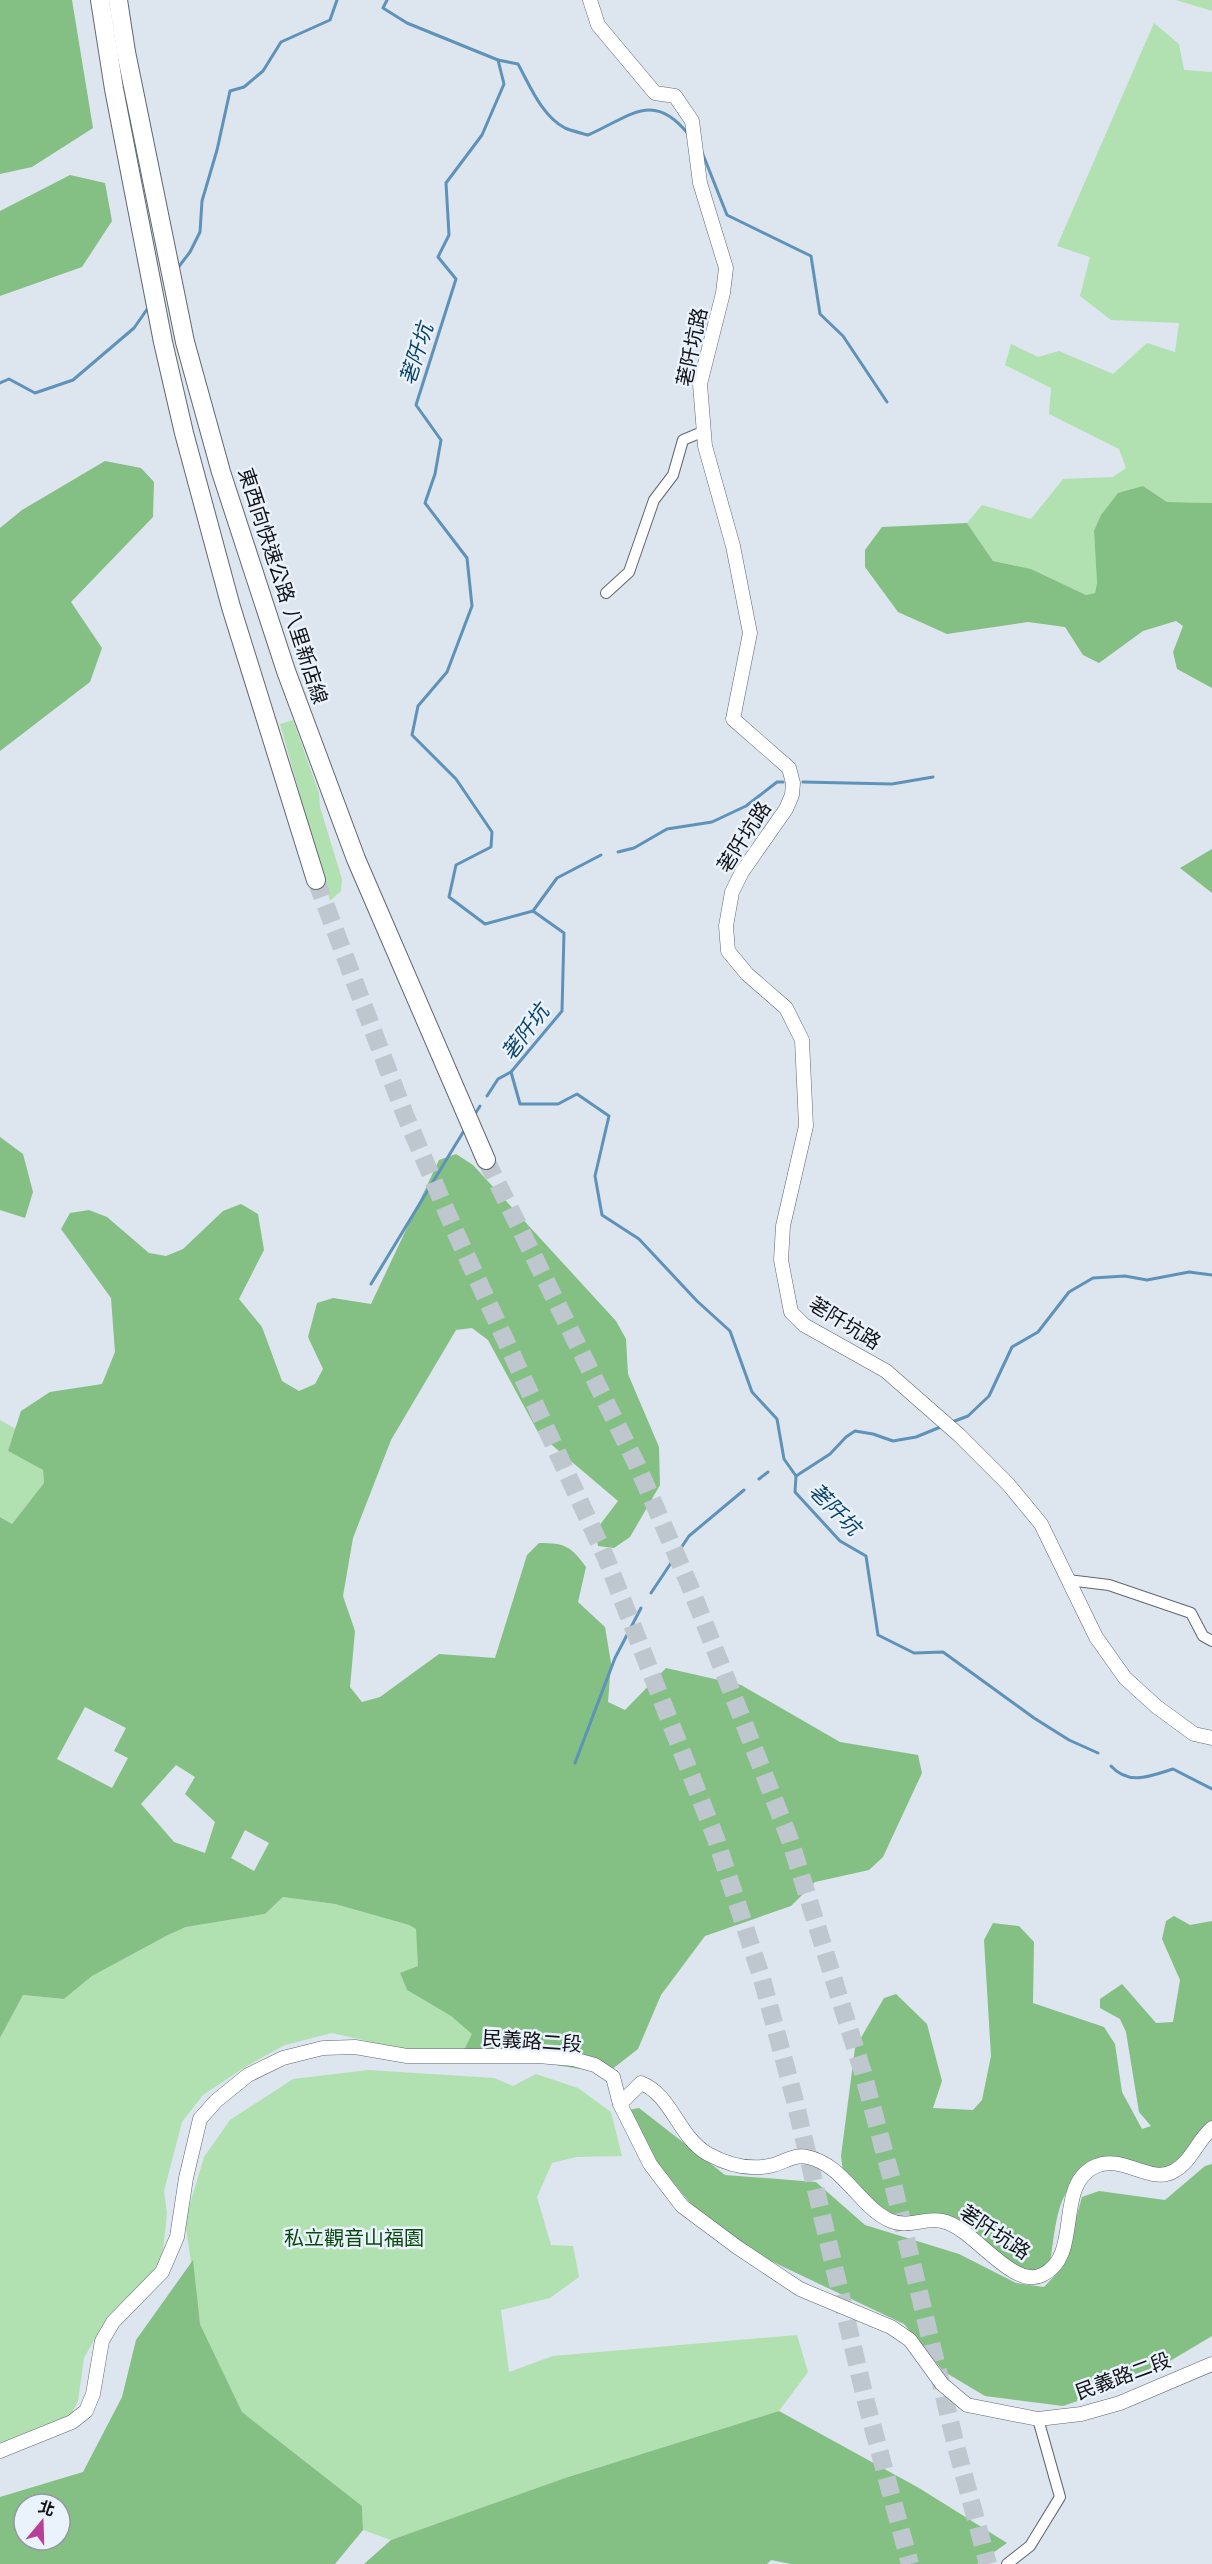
<svg xmlns="http://www.w3.org/2000/svg" width="1212" height="2564" font-family="'Work Sans','Noto Sans TC',sans-serif">
<style>
.green{fill:#b1e1b0}
.forest{fill:#84bf83;fill-rule:evenodd}
.lines{fill:none;stroke-linecap:round;stroke-linejoin:round}
.stream{stroke:#5f92b8;stroke-width:3}
.trunk-tunnel{stroke:#bec6ce;stroke-width:18;stroke-dasharray:18 9;stroke-linecap:butt}
.minor-casing{stroke:#606770;stroke-width:12}
.tertiary-casing{stroke:#606770;stroke-width:15}
.trunk-casing{stroke:#606770;stroke-width:20}
.minor{stroke:#fff;stroke-width:10}
.tertiary{stroke:#fff;stroke-width:14}
.trunk{stroke:#fff;stroke-width:18}
.labels{text-anchor:middle;dominant-baseline:central;stroke-width:5;stroke-linejoin:round;paint-order:stroke}
.street-label{font-size:20px;fill:#111316;stroke:#eaf2fc}
.park-label{font-size:20px;fill:#08480e;stroke:#eaf2fc}
.water-label{font-size:21px;font-style:italic;fill:#0c4567;stroke:#eaf2fc}
</style>
<rect width="100%" height="100%" fill="#dde5ef"/>
<g class="green">
<path d="M1176 0H1212V11Z"/>
<path d="M1154 23 1179 44 1184 70 1212 72V503L1167 502 1143 486 1094 531 1097 583 1095 593 1086 595 1031 569 993 561 967 523 982 505 1031 519 1063 479 1113 477 1126 468 1119 449 1049 414 1051 388 1005 365 1011 344 1038 357 1059 351 1113 374 1147 343 1175 352 1179 323 1111 320 1080 296 1090 257 1057 246Z"/>
<path d="M293 720 319 793 320 807 342 879 341 891 330 901 280 724Z"/>
<path d="M0 1420 16 1429 8 1451 43 1470 44 1483 12 1524 0 1517Z"/>
<path d="M283 1897 335 1904 409 1925 416 1929 419 1966 400 1973 407 1990 451 2016 473 2034 464 2050H406L332 2033 285 2045 245 2067 203 2095 182 2122 164 2191 167 2213 163 2251 153 2273 98 2333 84 2358 78 2401 65 2426 0 2452V2038L23 1995 64 1999 92 1976 168 1935 186 1927 265 1914Z"/>
<path d="M368 2070 494 2078 513 2086 536 2074 578 2088 611 2112 622 2156 576 2157 552 2163 537 2197 551 2245 573 2246 579 2277 550 2298 501 2310 509 2372 553 2356 797 2335 808 2372 779 2411 565 2478 391 2540 363 2530 362 2506 242 2412 200 2324 185 2221 204 2157 230 2120 293 2079Z"/>
</g>
<g class="forest">
<path d="M0 0H72L93 128 32 167 0 174Z"/>
<path d="M70 175 105 183 112 221 82 267 0 296V211Z"/>
<path d="M105 461 141 468 154 482 153 517 71 602 102 648 90 682 0 751V528L22 510Z"/>
<path d="M1143 486 1167 502 1212 503V688L1177 669 1173 652 1183 626 1176 621 1143 631 1099 663 1083 655 1065 627 1028 622 947 634 898 612 865 567V550L882 527 967 523 993 561 1031 569 1086 595 1095 593 1097 583 1094 531 1101 515 1118 493Z"/>
<path d="M1212 849V893L1180 868Z"/>
<path d="M0 1137 23 1154 33 1192 25 1218 0 1210Z"/>
<path d="M456 1154 473 1165 616 1321 626 1339 628 1374 659 1447 660 1485 630 1537 614 1548 598 1546 596 1530 618 1501 539 1434 488 1340 472 1328 456 1330 391 1440 353 1538 343 1596 355 1631 350 1687 362 1702 380 1697 439 1654 495 1658 527 1555 539 1543C565 1543 571 1546 586 1567L578 1602 605 1627 611 1663 608 1702 625 1710 666 1668 741 1685 840 1742 918 1755 922 1773 883 1857 869 1870 815 1882 791 1906 705 1936 661 1995 638 2049 611 2070 593 2071 464 2050 472 2034 451 2016 407 1990 400 1973 418 1966 416 1929 409 1925 335 1904 283 1897 265 1914 186 1927 168 1935 92 1976 64 1999 23 1995 0 2038V1517L12 1524 44 1483 43 1470 8 1451 21 1411 50 1392 102 1384 115 1352 111 1298 61 1229 70 1213 89 1210 107 1217 149 1253 166 1256 183 1249 223 1211 241 1204 258 1214 264 1250 239 1299 262 1327 282 1381 299 1391 315 1384 323 1369 308 1337 317 1303 333 1298 371 1304 439 1160ZM85 1707 126 1728 114 1751 128 1758 112 1788 57 1759ZM176 1765 195 1777 185 1794 215 1822 205 1853 174 1842 141 1804ZM245 1830 269 1843 254 1871 231 1858Z"/>
<path d="M1174 1916 1190 1925 1212 1921V2131C1198 2146 1184 2167 1164 2174 1152 2178 1131 2172 1118 2171 1053 2166 1058 2221 1049 2269L1032 2274 943 2223 901 2225 845 2188 841 2156 855 2048 884 1998 896 1994 927 2024 942 2081 933 2108 973 2110 982 2100 991 2056 984 1940 993 1923 1019 1926 1034 1942 1033 2003 1104 2027 1115 2044 1122 2092 1142 2129 1151 2126 1139 2112 1126 2032 1120 2019 1100 2008V1999L1122 1984 1156 2023 1173 2022 1180 1980 1162 1939 1166 1921Z"/>
<path d="M639 2108 725 2175 816 2182 865 2225 959 2254 1016 2283 1044 2287 1062 2268 1082 2197 1099 2191 1165 2200 1205 2166 1212 2164V2336L1138 2380 1063 2406 985 2396 943 2371 904 2324 737 2245 706 2222 627 2127 623 2111Z"/>
<path d="M193 2260 200 2324 242 2412 362 2506 363 2530 335 2564H0V2497L83 2472 122 2397 136 2340ZM24 2504H60V2540H24Z"/>
<path d="M779 2411 919 2488 1007 2543 977 2564H791L771 2560 767 2564H364L391 2540 565 2478Z"/>
</g>
<g class="lines">
<g class="stream">
<path d="M387 0 383 8 407 23 498 60 504 84 482 135 446 183 449 235 438 257 456 279 416 405 441 440 435 474 425 503 467 558 472 606 447 672 418 706 412 735 456 779 492 832 491 847 456 865 449 897 485 924 533 911 564 933 562 1011 511 1072 520 1104H558L577 1094 609 1116 595 1176 602 1215 639 1239 697 1301 730 1331 752 1392 777 1419 784 1459 796 1476 795 1492 840 1541 866 1556 878 1635 914 1653 943 1652 1034 1718 1069 1740 1098 1753"/>
<path d="M498 60 518 64C530 86 542 116 565 128 572 131 581 133 588 135 630 117 653 89 689 135"/>
<path d="M702 152 727 215 811 256 820 314 843 336 887 402"/>
<path d="M177 269 190 252 200 232 202 201 217 150 230 91 244 87 263 71 281 42 330 20 337 0"/>
<path d="M0 383 9 379 35 393 73 380 134 328 148 308"/>
<path d="M803 782 892 784 933 777"/>
<path d="M618 852 634 848 667 829 712 822 746 806 777 782H783"/>
<path d="M533 911 557 878 601 855"/>
<path d="M487 1096 498 1079 511 1072"/>
<path d="M475 1114 480 1106"/>
<path d="M371 1284 465 1129"/>
<path d="M952 1422 968 1416 989 1396 1012 1347 1038 1332 1069 1292 1093 1278 1125 1276 1147 1280 1189 1272 1212 1275"/>
<path d="M796 1476 830 1454 846 1437 855 1431 873 1434 893 1441 916 1437 943 1426"/>
<path d="M759 1479 768 1472"/>
<path d="M651 1593 689 1536 744 1490"/>
<path d="M575 1763 615 1658 641 1608"/>
<path d="M1111 1766C1129 1786 1151 1776 1173 1769L1212 1789"/>
</g>
<g class="trunk-tunnel">
<path d="M316 880 405 1115 455 1231 606 1558 716 1839 762 1979 794 2097 866 2402 910 2564"/>
<path d="M486 1160 637 1465 689 1584 790 1840 863 2073 893 2184 956 2446 988 2564"/>
</g>
<defs>
<g id="minor">
<path d="M606 593 629 572 654 500 673 475 683 440 702 432"/>
<path d="M1068 1580 1109 1585 1191 1613 1203 1636 1212 1641"/>
<path d="M1007 2564 1030 2546 1060 2497 1038 2419"/>
</g>
<g id="tertiary">
<path d="M590 0 598 25 655 93 675 96 692 121 700 183 726 268 723 293 700 384 705 446 733 546 750 633 733 719 789 768 793 783 792 795 786 809 742 872 732 892 726 926 728 951 747 974 786 1008 802 1040 806 1126 783 1226 781 1260 791 1312 804 1325 886 1371 959 1435 1008 1484 1041 1524 1096 1637 1125 1678 1157 1707 1194 1734 1212 1738"/>
<path d="M620 2104 641 2083C672 2095 678 2137 708 2154 728 2165 750 2171 773 2165 785 2162 794 2154 807 2157 843 2164 858 2205 889 2220 907 2229 924 2217 942 2221 972 2226 1012 2290 1042 2275 1084 2255 1053 2185 1096 2166 1123 2154 1151 2185 1174 2171 1192 2161 1197 2141 1212 2128"/>
<path d="M0 2451 72 2422 86 2411 93 2394 102 2341 113 2322 162 2272 177 2237 186 2178 200 2119 216 2101 248 2075 283 2058 323 2048 355 2047 407 2056H538L573 2059 595 2065 613 2077 620 2104 650 2164 682 2206 737 2247 800 2289 891 2327 910 2340 942 2384 967 2405 1038 2419 1081 2414 1120 2403 1212 2364"/>
</g>
<g id="trunk">
<path d="M100 0 114 89 163 342 184 433 231 607 316 880"/>
<path d="M118 0 126 52 185 342 221 472 286 671 356 859 486 1160"/>
</g>
</defs>
<use href="#minor" class="minor-casing"/>
<use href="#tertiary" class="tertiary-casing"/>
<use href="#trunk" class="trunk-casing"/>
<use href="#minor" class="minor"/>
<use href="#tertiary" class="tertiary"/>
<use href="#trunk" class="trunk"/>
</g>
<g class="labels">
<g class="street-label">
<text transform="translate(692 347) rotate(-78)">荖阡坑路</text>
<text transform="translate(283 586) rotate(72)">東西向快速公路 八里新店線</text>
<text transform="translate(744 837) rotate(-57)">荖阡坑路</text>
<text transform="translate(845 1323) rotate(32)">荖阡坑路</text>
<text transform="translate(532 2041) rotate(4)">民義路二段</text>
<text transform="translate(995 2232) rotate(34)">荖阡坑路</text>
<text transform="translate(1123 2376) rotate(-20)">民義路二段</text>
</g>
<g class="park-label">
<text x="354" y="2238">私立觀音山福園</text>
</g>
<g class="water-label">
<text transform="translate(416 354) rotate(-72)">荖阡坑</text>
<text transform="translate(525 1032) rotate(-53)">荖阡坑</text>
<text transform="translate(835 1509) rotate(45)">荖阡坑</text>
</g>
</g>
<g transform="translate(42 2522) rotate(19)"><circle r="28" fill="#eaf2fc" stroke="#9399a0" stroke-width="1.5"/>
<path d="M0-4.5L10 22L0 15L-10 22Z" fill="#b74199"/>
<text y="-9" font-size="16" font-weight="bold" text-anchor="middle" fill="#111316">北</text>
</g>
</svg>
